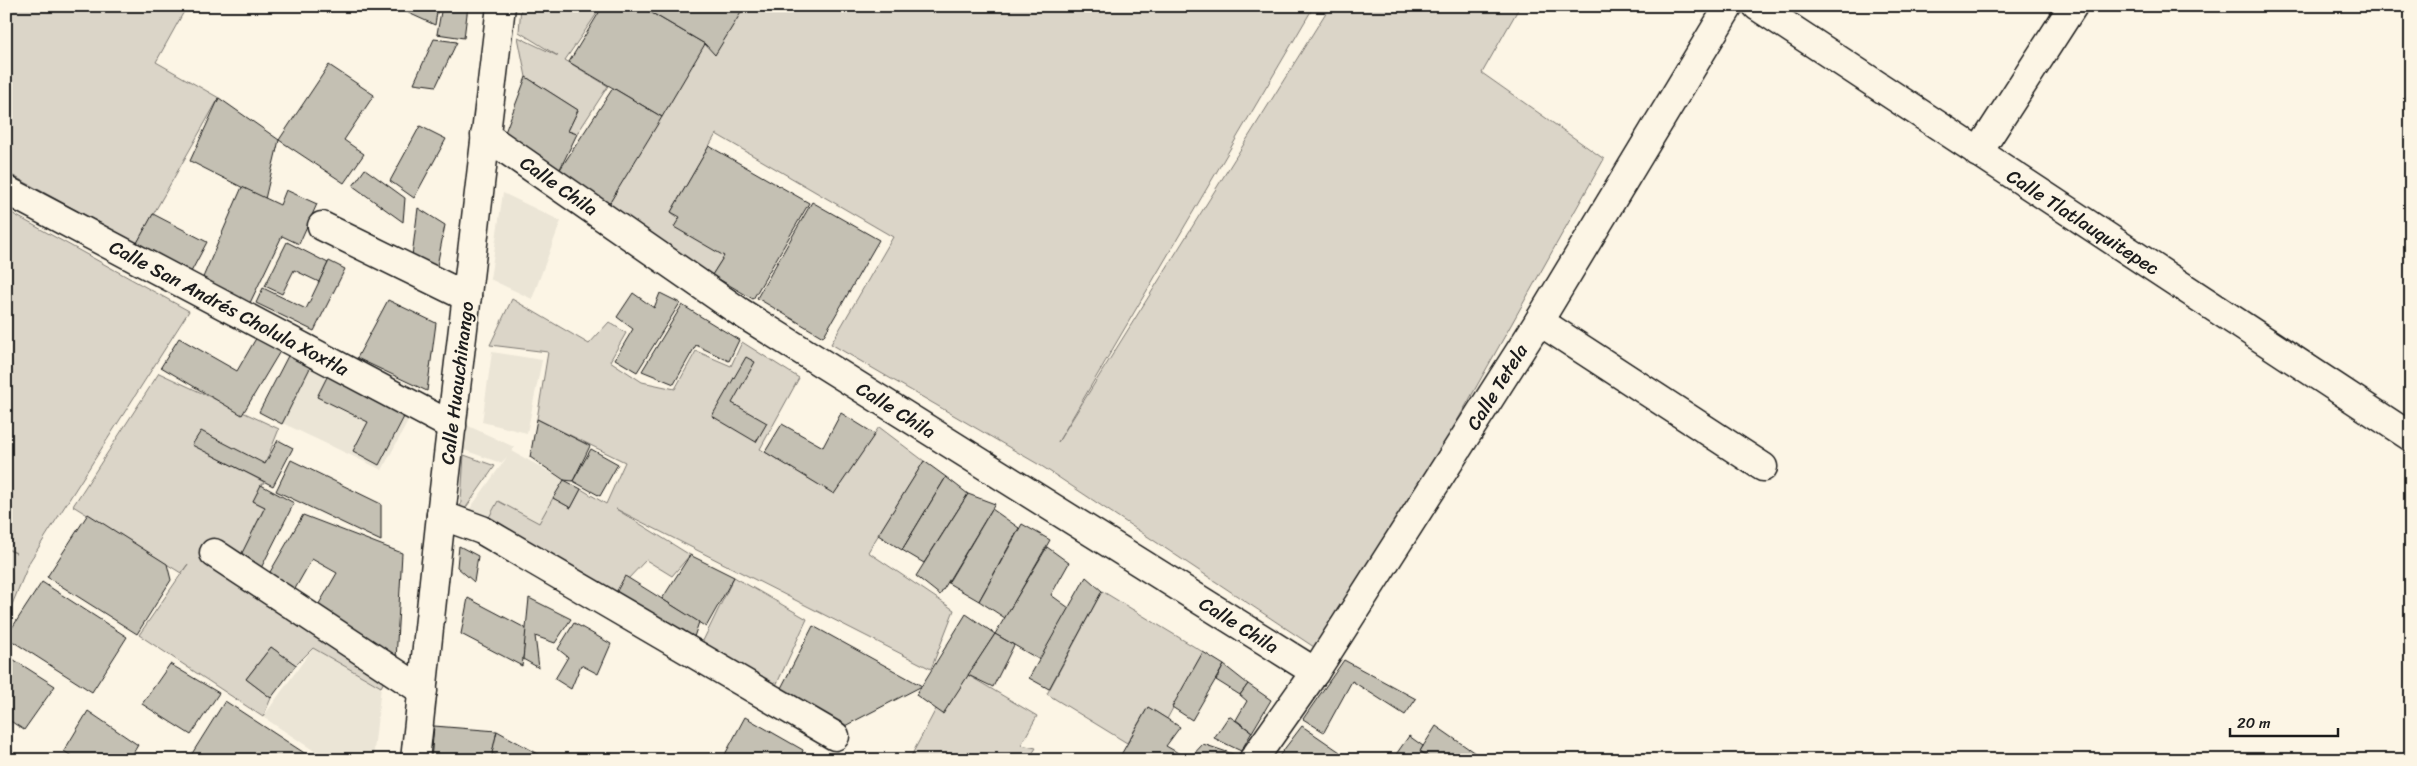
<svg xmlns="http://www.w3.org/2000/svg" width="2417" height="766" font-family="Sriracha,sans-serif">
<style>
.built{fill:#ebe5d6}
.green{fill:#dbd5c8;stroke:#7c7872}
.building{fill:#c4c0b3;stroke:#1c1c1c}
.lines{fill:none;stroke-linecap:round;stroke-linejoin:round}
.minor-casing{stroke:#1c1c1c;stroke-width:31}
.secondary-casing{stroke:#1c1c1c;stroke-width:31}
.minor{stroke:#fcf5e5;stroke-width:28}
.secondary{stroke:#fcf5e5;stroke-width:28}
.labels{text-anchor:middle;dominant-baseline:central;stroke-width:4;stroke-linejoin:round;paint-order:stroke}
.street-label{font-size:19px;fill:#1c1c1c;stroke:#fcf5e5}
</style>
<rect width="100%" height="100%" fill="#fcf5e5"/>
<filter id="ink" filterUnits="userSpaceOnUse"><feTurbulence type="fractalNoise" baseFrequency=".02" numOctaves="2"/><feDisplacementMap in="SourceGraphic" scale="10" xChannelSelector="R" yChannelSelector="G"/><feConvolveMatrix kernelMatrix="1 2 1 2 8 2 1 2 1" color-interpolation-filters="sRGB"/></filter>
<g filter="url(#ink)">
<g class="built">
<path d="M503 193 561 221 532 299 490 279Z"/>
<path d="M290 352 412 414 382 470 259 412Z"/>
<path d="M492 352 542 360 527 433 482 422Z"/>
<path d="M462 423 514 447 512 451 564 480 539 524 482 530 466 514 507 457 501 463 461 449Z"/>
<path d="M313 648 381 687 373 760H328L263 717Z"/>
</g>
<g class="green">
<path d="M6 6H187L156 62 219 98 137 243 6 172Z"/>
<path d="M521 6H602L565 60 608 86 577 134 568 131 578 110 526 77 518 37 558 56 519 32Z"/>
<path d="M725 6H1314L1058 442 1330 6H1520L1482 73 1604 159 1326 655 1043 467 831 344 893 237 716 134 671 212 724 256 712 275 609 204Z"/>
<path d="M6 210 189 311 30 561 6 619V549L16 553 6 548Z"/>
<path d="M512 299 589 344 609 322 626 333 610 361 642 382 675 389 696 351 731 366 742 342 799 378 760 449 834 493 879 427 924 461 868 552 954 610 931 669 616 509 690 555 672 576 646 560 608 600 482 530 498 501 539 523 553 498 571 508 581 489 606 504 625 462 537 419 548 352 490 345Z"/>
<path d="M159 373 279 429 265 464 193 445 264 482 253 501 265 507 238 562 396 660 381 687 313 648 296 665 271 647 246 679 271 698 263 717 139 635 188 564 181 573 73 506Z"/>
<path d="M464 455 495 466 460 516Z"/>
<path d="M734 577 807 619 773 692 700 647Z"/>
<path d="M1102 591 1203 652 1167 719 1148 707 1127 743 1047 694Z"/>
<path d="M968 675 1037 716 1021 745 1036 748 1028 760H909L936 709Z"/>
</g>
<g class="building">
<path d="M393 6H438L435 25Z"/>
<path d="M442 6H468L464 38 437 34Z"/>
<path d="M603 6H640L705 44 662 117 569 62Z"/>
<path d="M640 6H745L715 55 705 44Z"/>
<path d="M434 39 457 42 436 86 414 83Z"/>
<path d="M329 65 374 95 344 140 364 154 344 183 279 140Z"/>
<path d="M526 77 578 110 568 131 577 134 559 171 504 135Z"/>
<path d="M613 88 662 117 609 204 559 171Z"/>
<path d="M219 98 279 140 265 199 190 161Z"/>
<path d="M420 126 446 139 414 198 390 181Z"/>
<path d="M709 146 809 203 753 299 712 275 724 256 674 227 680 217 671 212Z"/>
<path d="M365 169 405 198 403 222 353 186Z"/>
<path d="M242 187 280 205 286 190 317 204 299 244 282 236 249 305 201 282Z"/>
<path d="M812 202 879 240 823 337 757 298Z"/>
<path d="M418 208 445 225 435 276 411 264Z"/>
<path d="M153 214 207 242 191 272 137 243Z"/>
<path d="M287 242 328 263 319 282 294 270 282 294 265 286Z"/>
<path d="M329 261 345 269 314 331 256 303 263 288 306 309Z"/>
<path d="M633 293 654 308 660 293 680 303 637 372 615 359 633 329 617 317Z"/>
<path d="M388 300 436 323 427 391 357 358Z"/>
<path d="M682 305 739 340 729 361 696 345 674 384 642 371Z"/>
<path d="M258 335 282 348 242 415 161 367 179 338 237 371Z"/>
<path d="M290 352 312 364 282 424 259 412Z"/>
<path d="M746 357 755 362 732 403 767 423 756 442 712 416Z"/>
<path d="M328 375 405 415 379 465 353 451 368 422 317 397Z"/>
<path d="M841 413 875 434 834 494 765 452 782 424 823 447Z"/>
<path d="M537 419 590 446 573 481 564 480 530 457Z"/>
<path d="M201 431 265 464 278 440 293 448 273 486 192 445Z"/>
<path d="M591 449 618 464 600 496 573 481Z"/>
<path d="M291 460 381 504V541L276 491Z"/>
<path d="M924 461 946 477 902 550 878 535Z"/>
<path d="M946 477 968 494 924 563 902 550Z"/>
<path d="M564 480 581 489 571 508 553 498Z"/>
<path d="M261 485 294 503 258 574 237 563 265 507 253 501Z"/>
<path d="M968 494 995 504 940 595 916 576Z"/>
<path d="M992 509 1019 528 979 601 948 583Z"/>
<path d="M88 514 167 564 171 580 137 634 47 577Z"/>
<path d="M303 515 402 553 396 660 313 614 337 573 312 559 292 594 266 579Z"/>
<path d="M1022 524 1050 540 1005 618 979 601Z"/>
<path d="M459 546 478 556 474 582 457 567Z"/>
<path d="M1047 547 1069 563 1051 595 1069 608 1040 660 995 634Z"/>
<path d="M690 555 734 577 706 627 662 599Z"/>
<path d="M625 576 699 622 694 637 680 628 674 642 610 604Z"/>
<path d="M1086 577 1102 591 1049 689 1029 678Z"/>
<path d="M42 582 127 637 92 692 6 637Z"/>
<path d="M468 598 527 629 522 666 461 634Z"/>
<path d="M529 598 571 619 555 643 535 636 539 668 523 659Z"/>
<path d="M966 614 995 634 943 714 916 695Z"/>
<path d="M574 623 611 644 598 674 581 665 571 689 555 679 568 657 558 649Z"/>
<path d="M813 626 922 686 839 729 779 692Z"/>
<path d="M995 634 1014 645 993 687 968 675Z"/>
<path d="M271 647 296 665 271 698 246 679Z"/>
<path d="M1203 652 1224 665 1192 720 1172 707Z"/>
<path d="M8 656 55 686 24 730 6 718Z"/>
<path d="M1344 660 1416 699 1405 715 1352 681 1324 732 1303 719Z"/>
<path d="M170 664 219 693 191 735 142 704Z"/>
<path d="M1224 665 1248 684 1240 695 1216 680Z"/>
<path d="M1248 684 1271 700 1252 732 1236 720 1247 701 1240 695Z"/>
<path d="M225 701 315 760H188Z"/>
<path d="M1148 707 1180 727 1166 746 1189 759 1203 744 1242 757 1240 760H1118Z"/>
<path d="M88 711 138 745 129 760H77L64 751Z"/>
<path d="M1229 716 1252 732 1241 751 1214 738Z"/>
<path d="M745 717 803 750 800 760H722Z"/>
<path d="M434 726 497 731 491 760H431Z"/>
<path d="M1302 726 1340 752 1334 760H1276Z"/>
<path d="M1436 726 1485 760H1433L1420 751Z"/>
<path d="M497 731 549 760H505L492 753Z"/>
<path d="M1409 736 1423 746 1420 751 1427 756 1424 760H1392Z"/>
</g>
<g class="lines">
<defs>
<g id="minor">
<path d="M1757 6 2411 437"/>
<path d="M485 135 740 312 1315 672"/>
<path d="M1978 153 2073 6"/>
<path d="M6 190 452 426"/>
<path d="M322 226 467 297"/>
<path d="M1539 321 1763 467"/>
<path d="M441 515 482 530 835 736"/>
<path d="M214 553 423 691"/>
<path d="M1253 760 1315 672 1539 321 1729 6"/>
</g>
<path id="secondary" d="M415 760 441 515 501 6"/>
</defs>
<use href="#minor" class="minor-casing"/>
<use href="#secondary" class="secondary-casing"/>
<use href="#minor" class="minor"/>
<use href="#secondary" class="secondary"/>
</g>
</g>
<g class="labels">
<g class="street-label">
<text transform="translate(559 186) rotate(35)">Calle Chila</text>
<text transform="translate(2083 222) rotate(33)">Calle Tlatlauquitepec</text>
<text transform="translate(229 308) rotate(28)">Calle San Andrés Cholula Xoxtla</text>
<text transform="translate(457 383) rotate(-83)">Calle Huauchinango</text>
<text transform="translate(1497 387) rotate(-58)">Calle Tetela</text>
<text transform="translate(896 410) rotate(32)">Calle Chila</text>
<text transform="translate(1239 625) rotate(32)">Calle Chila</text>
</g>
</g>
<rect width="2417" height="766" fill="none" stroke="#fcf5e5" stroke-width="25"/>
<rect x="12" y="12" width="2392" height="741" fill="none" stroke="#1c1c1c" stroke-width="2" filter="url(#ink)"/>
<path d="M2230 728v8h108v-8" fill="none" stroke="#1c1c1c" stroke-width="2.5"/>
<text x="2237" y="728" font-size="15" fill="#1c1c1c" stroke="#fcf5e5" stroke-width="4" paint-order="stroke">20 m</text>
</svg>
